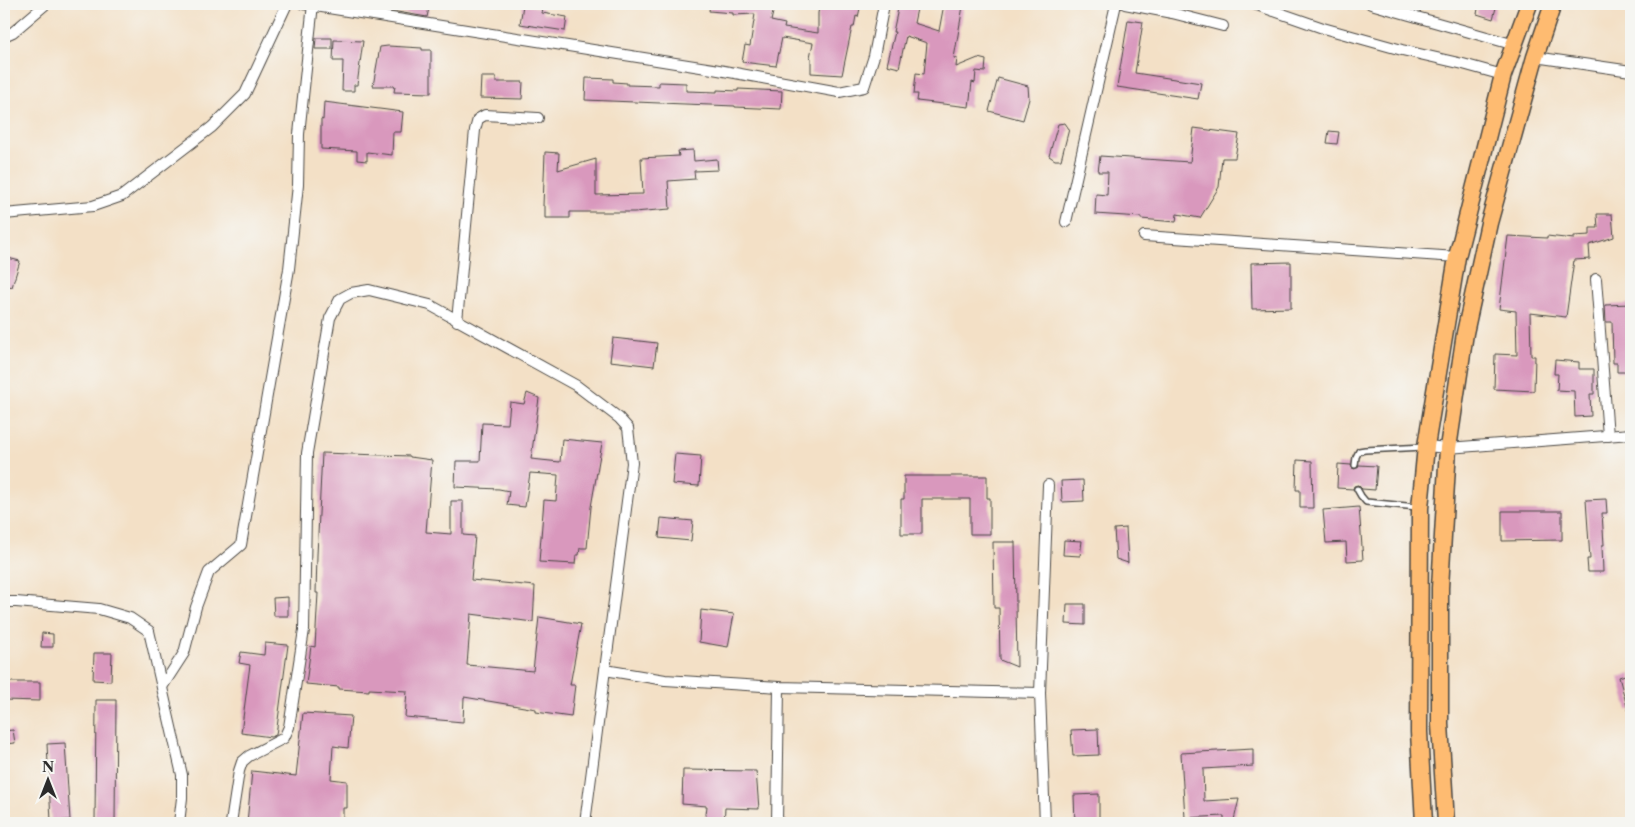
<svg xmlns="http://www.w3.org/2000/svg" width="1635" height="827" font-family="'Libre Caslon Text',serif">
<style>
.building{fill:#d998bd}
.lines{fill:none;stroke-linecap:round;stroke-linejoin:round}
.service-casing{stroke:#494642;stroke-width:8}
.minor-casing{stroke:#494642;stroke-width:12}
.primary-casing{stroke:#494642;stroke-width:19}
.service{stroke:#fff;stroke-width:5}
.minor{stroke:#fff;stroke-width:10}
.primary{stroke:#febb71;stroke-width:16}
</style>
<rect width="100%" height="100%" fill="#f6f6f2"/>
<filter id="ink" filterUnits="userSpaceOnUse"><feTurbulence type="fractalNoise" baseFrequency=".02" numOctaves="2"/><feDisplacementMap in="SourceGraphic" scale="10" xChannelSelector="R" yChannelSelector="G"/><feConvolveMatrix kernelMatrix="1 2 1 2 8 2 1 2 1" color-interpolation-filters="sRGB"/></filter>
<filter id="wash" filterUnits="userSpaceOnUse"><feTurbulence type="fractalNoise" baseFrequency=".0096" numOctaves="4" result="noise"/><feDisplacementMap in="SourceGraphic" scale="20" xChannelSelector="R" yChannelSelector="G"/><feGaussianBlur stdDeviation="1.12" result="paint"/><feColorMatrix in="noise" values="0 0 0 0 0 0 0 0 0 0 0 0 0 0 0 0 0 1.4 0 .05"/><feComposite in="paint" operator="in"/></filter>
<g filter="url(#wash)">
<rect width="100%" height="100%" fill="#f3e0c6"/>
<g id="blocks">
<g class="building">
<path d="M375 4H430L427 17 374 8Z"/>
<path d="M710 4H775L771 21 785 24 784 28 818 33V13L820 4H861L858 17 856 16 854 27H852L842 75 811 73V58L810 57 813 43 782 38 776 66 742 62 745 45 750 46 755 14 733 15V13L709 11Z"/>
<path d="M899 4H918L914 23 939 31 944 4 963 6 954 58H957L956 67 978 58 986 60 985 72 976 71 975 83 972 82 969 107 917 101 918 94H914L916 73 924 74 927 43 906 36 899 68 887 65 895 32H893Z"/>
<path d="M1479 4H1497L1493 19 1477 14Z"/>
<path d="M523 5 543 8 542 13 567 17 565 31 520 24Z"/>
<path d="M1128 20 1143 22 1135 73 1201 83 1198 99 1117 87Z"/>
<path d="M316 38H332V49H315Z"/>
<path d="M334 40 363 41 357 85H354V91H342L343 61H333Z"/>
<path d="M388 46 422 48V50H431V93L394 92 395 86H373L380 47Z"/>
<path d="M481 77H496V82H523L522 99 480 98Z"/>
<path d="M586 78 613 79V82L627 83V85L659 86V82L686 83V91L717 92V90L738 91V89L782 91 781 109 735 107V106L585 100Z"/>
<path d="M998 78 1028 86 1029 99 1023 120 989 111Z"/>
<path d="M324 102 403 112 401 132H393L392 155 367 152V161L357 160V151L321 149V119L323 120Z"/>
<path d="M1065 123 1069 129 1061 160H1055L1049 156 1058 124Z"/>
<path d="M1194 128 1239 134 1235 158H1222L1219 187 1200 218 1177 214 1176 222 1141 219V217L1095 214 1096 194 1107 195 1108 172H1098L1100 156 1190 162Z"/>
<path d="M1329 131 1339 132 1337 144 1327 143Z"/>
<path d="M693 150 694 161 717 159 718 170 694 171 695 179 668 181 670 209 634 212H570V218H545V206H543L545 152 559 153 558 170 596 159V195L643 194 641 158 679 156 678 151Z"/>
<path d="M1597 214H1612L1614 237 1589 245 1590 259 1574 260 1566 317 1530 313 1531 356H1535L1534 391 1494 389 1495 354 1517 355 1516 311 1499 309 1508 236 1547 238V236L1574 239V236L1590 235V228H1598Z"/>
<path d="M4 257 20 261 12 287 4 284Z"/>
<path d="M1291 262V308L1252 309 1251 263Z"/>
<path d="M1631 304V372H1617V363H1613L1612 322H1606L1605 305Z"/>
<path d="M613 338 657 343 654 366 610 361Z"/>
<path d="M1555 360 1579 362V369H1594V394H1590L1591 416 1575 417 1574 391 1557 390 1558 374H1554Z"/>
<path d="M527 393 539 398 531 459 560 462 562 439 602 443 591 507 587 548H580L579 555H576L575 564 539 562 544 500 556 501 558 475 530 473 525 507 507 505 509 491 499 489 455 487 456 461H480L482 423 508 424 510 402 524 404Z"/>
<path d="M322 453 410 456V457L432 460 426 532 451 534V501H463V535L475 536 471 580 535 586 533 622 471 614 467 665 533 671 539 617 581 624 570 685H575L571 717 536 712V709L464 697 463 722 405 717 407 691 369 689V691L339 689V687L306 684 311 646 315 647 318 593H316L317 555Z"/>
<path d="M675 454 701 456 699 486 672 484Z"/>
<path d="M1297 460 1312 461 1313 508H1300V490H1296Z"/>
<path d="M1338 464 1351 465 1352 468 1355 469 1359 465 1377 466 1375 490 1362 489 1358 485 1354 486 1353 489 1337 488Z"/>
<path d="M904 476H987V498H990V534H970V499H922V534H901V499H904Z"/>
<path d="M1083 480 1084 501 1062 502 1061 481Z"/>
<path d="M1606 499 1607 513H1602L1604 545H1602L1603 572H1588L1587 559H1590L1586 500Z"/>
<path d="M1359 507 1363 560 1347 561 1346 542 1326 543 1323 510Z"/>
<path d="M1502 511H1562V540L1502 541Z"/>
<path d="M661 518 693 521 691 541 659 538Z"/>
<path d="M1126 528 1128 563 1116 559 1114 529Z"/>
<path d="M1064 540 1082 541 1080 556 1063 555Z"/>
<path d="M993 542H1015L1017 667 1000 660 999 608H994Z"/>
<path d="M288 597V616H274L273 598Z"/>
<path d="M1067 604H1085V625L1066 624Z"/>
<path d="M701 610 734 614 728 647 699 642Z"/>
<path d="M42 633 53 634V647H41Z"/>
<path d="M265 643 288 645 276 735 271 737 241 733 250 665 239 663 241 652 264 655Z"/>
<path d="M94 653H112L111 681 93 680Z"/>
<path d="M1631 673V710H1628L1619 677Z"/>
<path d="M4 682H40V701L4 700Z"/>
<path d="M96 700H116L115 823H95Z"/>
<path d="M303 713 351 716 348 748 333 746 331 779 347 781V808H343V823H247L252 771 296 776Z"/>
<path d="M1098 729 1099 755 1073 756 1071 730Z"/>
<path d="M13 730 15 743 4 744V731Z"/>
<path d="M65 743 70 820 51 821 47 744Z"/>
<path d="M1253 749V766L1203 769 1204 801 1239 799 1234 820 1224 823V816L1185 818 1181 753Z"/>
<path d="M683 770 756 771 759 809 725 808 724 823H705L707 806 682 804Z"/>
<path d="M1099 794V823H1075L1074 795Z"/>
</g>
</g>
</g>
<g filter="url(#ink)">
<use href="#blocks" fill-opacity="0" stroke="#494642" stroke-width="1"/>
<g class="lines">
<defs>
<g id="service">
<path d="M1355 465 1356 457 1359 451 1365 450 1424 447"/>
<path d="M1357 489 1361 496 1366 502 1417 507"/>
</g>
<g id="minor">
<path d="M303 4 713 69 839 92 864 87 874 56 884 4"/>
<path d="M1125 4 1172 13 1223 26"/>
<path d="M1254 4 1323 28 1402 50 1463 64 1503 75"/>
<path d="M1371 4 1515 45"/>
<path d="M4 36 13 32 46 4"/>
<path d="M1535 57 1631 71"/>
<path d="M4 214 93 206 122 196 212 127 245 94 287 4"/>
<path d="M1066 222 1116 4"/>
<path d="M1144 236 1457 257"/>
<path d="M1596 279 1608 436"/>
<path d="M457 321 475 130 478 119 485 115 538 118"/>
<path d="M1426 446 1448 448 1631 434"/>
<path d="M4 602H16L99 609 130 618 149 631 182 775V798L179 823"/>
<path d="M605 670 665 680 779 687 1040 693"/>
<path d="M162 687 184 653 196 607 209 572 241 545 289 269 298 185 299 134 313 4"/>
<path d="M231 823 239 771 242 762 249 756 284 738 289 727 304 630 307 453 330 318 340 299 351 293 369 290 430 305 577 386 619 418 628 428 632 463 585 823"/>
<path d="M777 823 779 687"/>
<path d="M1045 823 1040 693 1048 485"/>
</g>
<g id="primary">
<path d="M1424 823 1419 732 1420 508 1426 446 1457 257 1503 75 1529 4"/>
<path d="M1446 823 1440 724V588L1448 448 1465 333 1489 223 1535 57 1553 4"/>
</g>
</defs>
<use href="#service" class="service-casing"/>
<use href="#minor" class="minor-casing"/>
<use href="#primary" class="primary-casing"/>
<use href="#service" class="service"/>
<use href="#minor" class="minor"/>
<use href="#primary" class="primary"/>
</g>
</g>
<rect width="1635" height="827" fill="none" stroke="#f6f6f2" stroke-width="20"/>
<g transform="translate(48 780)" stroke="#f6f6f2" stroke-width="4" paint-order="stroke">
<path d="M0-4L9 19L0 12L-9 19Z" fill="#2b2b2b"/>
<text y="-8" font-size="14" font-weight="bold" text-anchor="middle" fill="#2b2b2b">N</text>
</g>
</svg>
